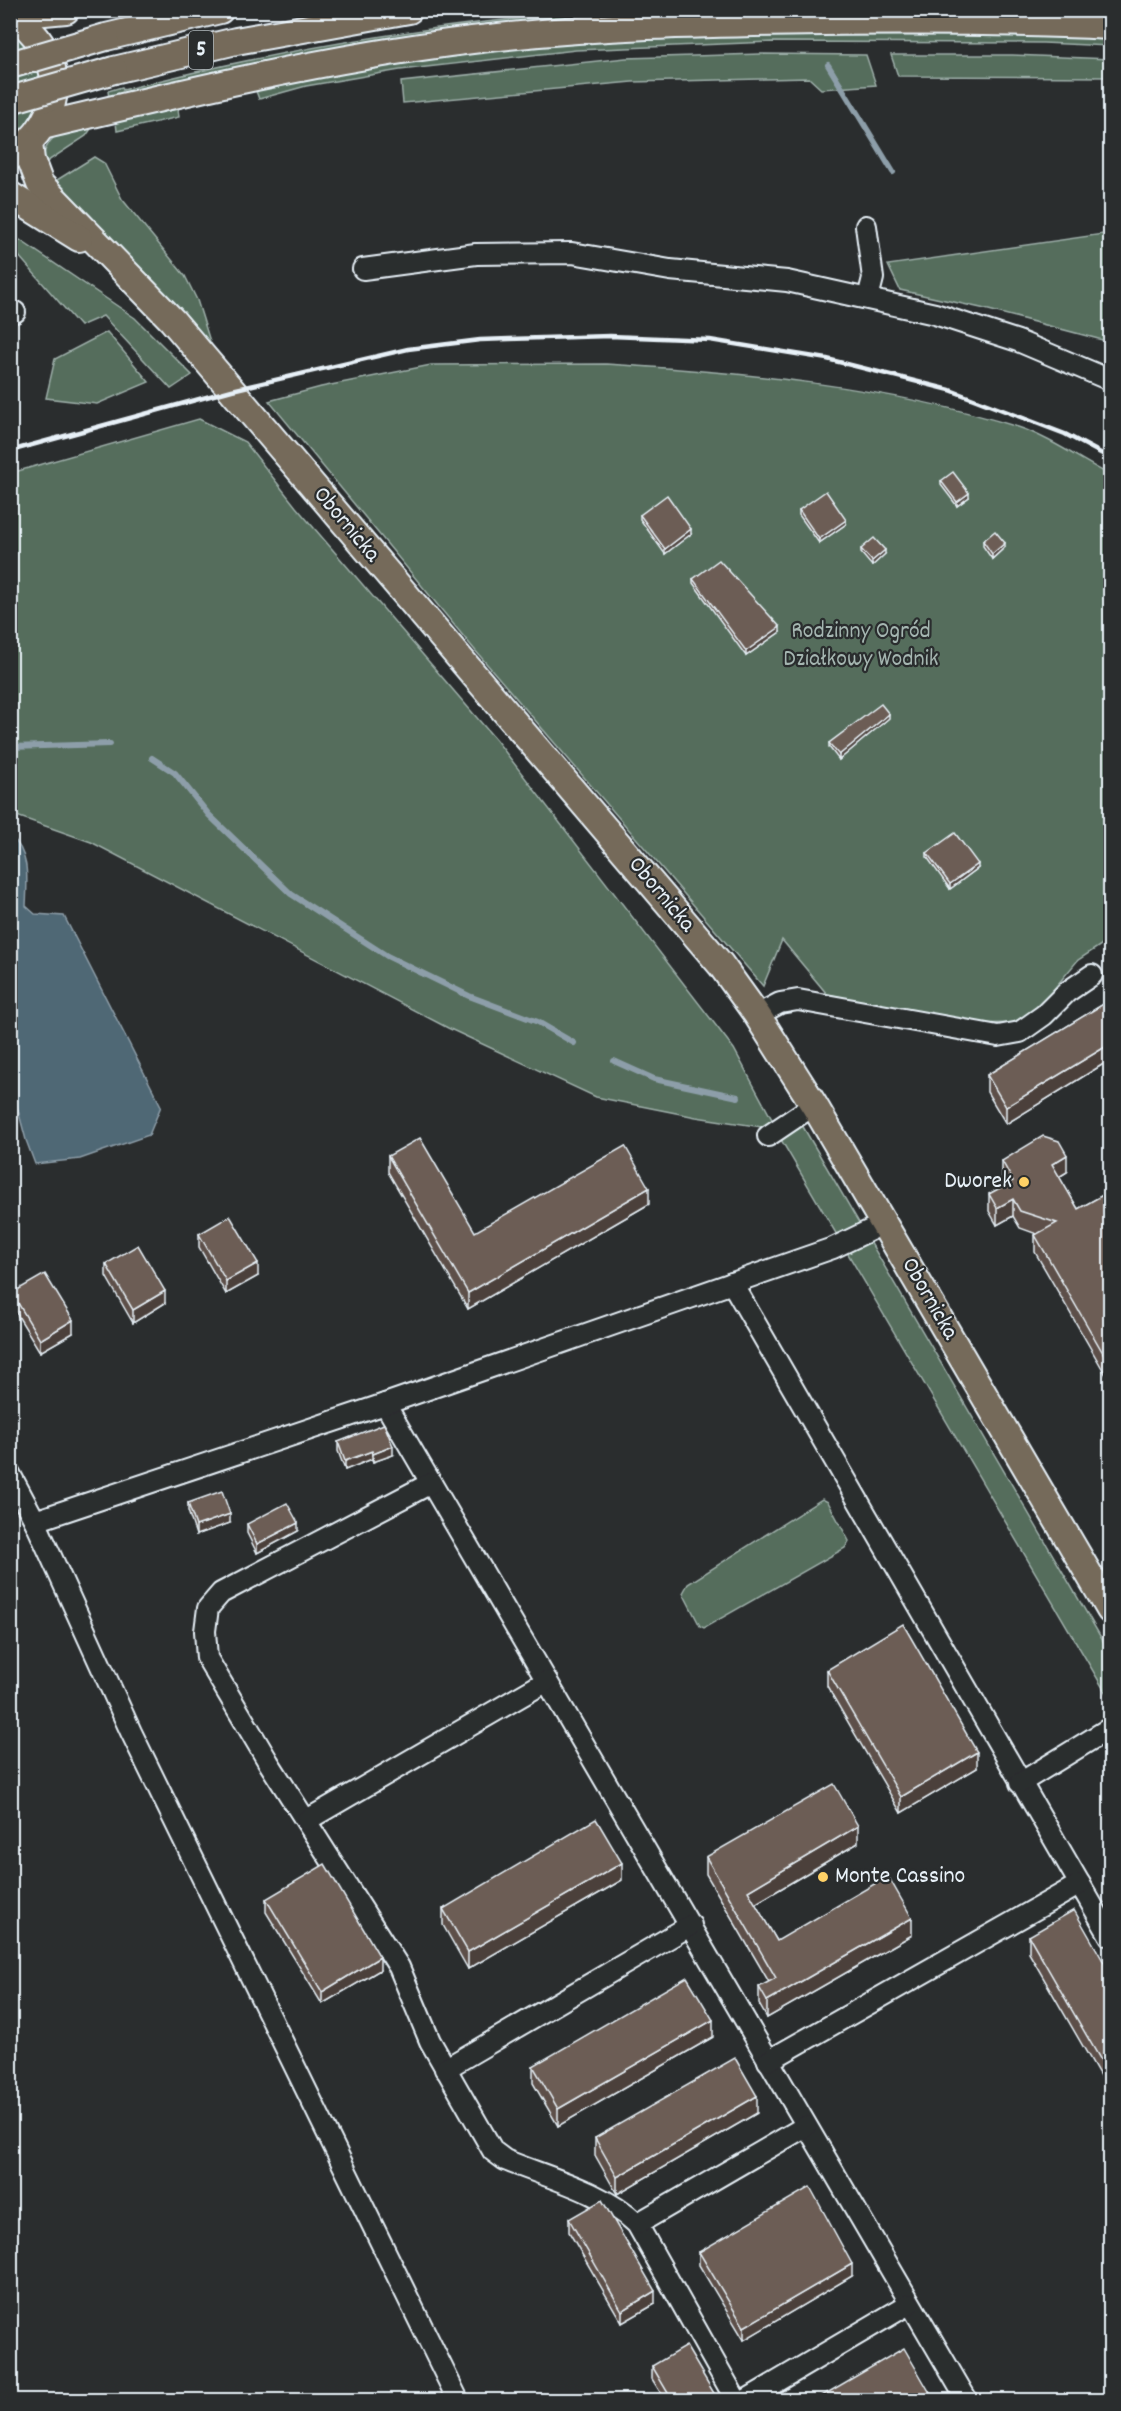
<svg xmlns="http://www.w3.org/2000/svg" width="1121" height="2411" font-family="Dekko,sans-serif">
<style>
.green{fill:#546d5b;stroke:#9eafaa;stroke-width:1.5}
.water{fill:#506774;stroke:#8d9ea9;stroke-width:1.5}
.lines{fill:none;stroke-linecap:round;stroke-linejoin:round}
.stream{stroke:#8d9ea9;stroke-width:6}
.minor-casing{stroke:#e8f1f8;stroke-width:24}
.major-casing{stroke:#e8f1f8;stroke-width:30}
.minor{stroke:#2a2d2e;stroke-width:20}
.major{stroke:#746a5a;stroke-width:26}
.rail{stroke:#e8f1f8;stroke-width:4.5}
.major-bridge-casing{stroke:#e8f1f8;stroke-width:30;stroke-linecap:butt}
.major-bridge{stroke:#746a5a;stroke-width:26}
.wall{fill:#5d5048;stroke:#e8f1f8;stroke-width:1.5}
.shaded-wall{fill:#4c413b;stroke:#e8f1f8;stroke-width:1.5}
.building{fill:#6c5d54;stroke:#e8f1f8;stroke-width:1.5}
.poi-dot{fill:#ffd166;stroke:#2a2d2e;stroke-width:2}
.labels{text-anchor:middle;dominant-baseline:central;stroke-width:4.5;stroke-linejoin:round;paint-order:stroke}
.shield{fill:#2a2d2e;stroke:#afb6bb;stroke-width:1.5}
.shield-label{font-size:22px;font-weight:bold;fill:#e8f1f8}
.street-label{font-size:24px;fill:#e8f1f8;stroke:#2a2d2e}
.park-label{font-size:24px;fill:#a5b6b1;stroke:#2a2d2e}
.poi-label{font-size:24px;fill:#e8f1f8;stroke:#2a2d2e;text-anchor:end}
</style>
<rect width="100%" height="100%" fill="#2a2d2e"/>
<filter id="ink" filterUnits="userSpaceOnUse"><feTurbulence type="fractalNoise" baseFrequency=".0167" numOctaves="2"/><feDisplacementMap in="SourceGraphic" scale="12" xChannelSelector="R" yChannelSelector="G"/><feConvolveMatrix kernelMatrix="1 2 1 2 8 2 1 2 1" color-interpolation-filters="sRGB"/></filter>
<g filter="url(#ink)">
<g class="green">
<path d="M600 11H694C496 19 301 48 109 98L108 91 122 87 123 90C279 49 438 23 600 11Z"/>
<path d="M10 27 38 60 42 93 31 124 10 143Z"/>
<path d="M666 32 1110 34V46L1043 43 772 42 576 50 400 70 306 86 259 99 256 91 400 57Z"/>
<path d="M761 54 866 55 876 85 821 89 809 78 632 82 403 103 401 82 626 58Z"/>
<path d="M891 55H1012L1110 59V77L898 76Z"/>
<path d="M178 109 179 117 117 131 116 122 120 119Z"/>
<path d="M93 126 86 136 42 165C45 131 65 131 93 126Z"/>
<path d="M94 157 104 163 122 199 185 276 197 300 213 351 49 185Z"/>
<path d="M1110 233V342L981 308 900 290 888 265Z"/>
<path d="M11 234 135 318 192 375 171 389 103 316 80 326 11 247Z"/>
<path d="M107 332 149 382 97 404 46 398 55 359Z"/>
<path d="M606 364C742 372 887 386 1018 427 1046 436 1083 461 1110 475V939L1078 960 1037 1009 1012 1023 970 1024 827 994 782 940 763 986 474 649 269 401 321 387 431 365Z"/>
<path d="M199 419 245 442 296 507 496 740 734 1049 775 1125 762 1127 696 1117 596 1097 448 1028 91 842 11 814V473Z"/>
<path d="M802 1125 1110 1653V1700L780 1138Z"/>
<path d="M822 1499 828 1502 849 1541 845 1548 704 1628 700 1626 683 1593 688 1584Z"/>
</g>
<path class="water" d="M10 835C31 854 27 880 26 906L35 914 64 916 161 1106 149 1135 80 1159 35 1164 26 1140 11 1084Z"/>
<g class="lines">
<g class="stream">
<path d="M828 65 893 172"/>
<path d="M10 747 110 744"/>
<path d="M152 758 175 773 209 815 291 894 387 956 469 996 538 1022 574 1043"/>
<path d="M614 1061 654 1079 738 1097"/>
</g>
<defs>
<g id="minor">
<path d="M866 226 873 278 868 298"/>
<path d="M363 269 476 254 572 253 670 270 787 281 935 314 1018 341 1110 380"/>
<path d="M10 313 15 312"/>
<path d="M757 1015 780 1003 798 1000 998 1036 1020 1032 1044 1015 1067 992 1092 975"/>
<path d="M768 1136 814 1105"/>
<path d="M732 1283 1110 1936"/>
<path d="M385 1404 967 2400"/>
<path d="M10 1474 35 1521 131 1732 458 2400"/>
<path d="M431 1483 221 1593 208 1608 205 1631 207 1658 269 1763 399 1967 430 2041 493 2151 505 2160C549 2178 602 2191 637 2224L736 2400"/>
<path d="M35 1521 385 1404 833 1248 885 1223"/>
<path d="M1020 1783 1110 1728"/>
<path d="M307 1820 547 1681"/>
<path d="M768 2061 1080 1884"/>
<path d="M445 2069 691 1925"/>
<path d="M637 2224 806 2126"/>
<path d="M746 2400 909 2304"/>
</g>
<g id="major">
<path d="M10 14C69 53 69 118 10 157"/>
<path d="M12 15 66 10"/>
<path d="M106 37 220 10"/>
<path d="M114 70 236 41 409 10"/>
<path d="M42 126C184 92 326 58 472 40 588 26 706 23 823 22 919 21 1015 21 1110 26"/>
<path d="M29 143 31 160 40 184 172 320 721 965 757 1015 814 1105 1110 1610"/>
<path d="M10 195 79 238"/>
</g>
</defs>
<use href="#minor" class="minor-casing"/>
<use href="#major" class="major-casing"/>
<use href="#minor" class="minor"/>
<use href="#major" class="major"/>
<path class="rail" d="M10 451 232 390 408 349 480 340 610 336 710 340 827 359 950 390 1065 434 1110 458"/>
<defs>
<g id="major-bridge">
<path d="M10 65 106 37"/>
<path d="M10 100 114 70"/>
</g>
</defs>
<use href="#major-bridge" class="major-bridge-casing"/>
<use href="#major-bridge" class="major-bridge"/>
</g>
<g class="wall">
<path d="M941 481 969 497 957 506 941 485Z"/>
<path d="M799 510 846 524 819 543 799 515Z"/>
<path d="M640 515 691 534 665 554 640 519Z"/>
<path d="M983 541 1005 547 992 559 983 546Z"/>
<path d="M861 549 885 554 872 566 861 553Z"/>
<path d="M693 579 780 632 746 656 693 583Z"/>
<path d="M889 718 839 760 829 747V743Z"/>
<path d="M927 853 978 868 950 889 927 857Z"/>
<path d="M1110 1000V1060L1006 1124 987 1092V1075Z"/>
<path d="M388 1156 475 1232 649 1204 468 1309 388 1172Z"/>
<path d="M1002 1161 1067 1172 1059 1177 1078 1209 1110 1191V1382L1035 1252V1235L1037 1234 1020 1228 1013 1216 997 1225 989 1211V1194L1006 1185 1002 1178Z"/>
<path d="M199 1234 258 1276 226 1294 199 1247Z"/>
<path d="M106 1264 165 1303 133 1323 106 1276Z"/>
<path d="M12 1293 73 1333 40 1352 12 1306Z"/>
<path d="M338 1442 393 1455 373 1462 372 1459 345 1470 338 1451Z"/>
<path d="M188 1503 230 1523 196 1535 188 1511Z"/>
<path d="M247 1524 298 1531 257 1553 247 1533Z"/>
<path d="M827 1670 977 1768 901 1813 827 1686Z"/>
<path d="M858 1843 755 1904 777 1941 912 1935 767 2018 759 2004V1987L769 1982 706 1874V1857Z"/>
<path d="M622 1880 468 1969 443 1925V1909Z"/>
<path d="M266 1899 380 1970 322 2004 266 1912Z"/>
<path d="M1029 1936 1110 1973V2093L1029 1953Z"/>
<path d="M713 2037 558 2126 533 2083V2066Z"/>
<path d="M757 2113 617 2194 595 2155V2138Z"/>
<path d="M569 2219 655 2304 622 2323 569 2232Z"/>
<path d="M699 2252 852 2276 744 2340 699 2265Z"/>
<path d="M652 2366 718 2400H665L652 2379Z"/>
</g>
<g class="shaded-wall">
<path d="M969 493V497L957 506V502Z"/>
<path d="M846 520V524L819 543V539Z"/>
<path d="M691 529V534L665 554V549Z"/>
<path d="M1005 543V547L992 559V554Z"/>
<path d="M885 550V554L872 566V561Z"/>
<path d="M780 627V632L746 656V651Z"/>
<path d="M889 714V718L839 760V755Z"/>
<path d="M978 864V868L950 889V884Z"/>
<path d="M1110 1044V1060L1006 1124V1107Z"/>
<path d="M1067 1155V1172L1052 1181V1164Z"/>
<path d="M649 1188V1204L468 1309V1293Z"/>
<path d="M1013 1199V1216L997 1225V1208Z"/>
<path d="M258 1263V1276L226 1294V1281Z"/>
<path d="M165 1291V1303L133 1323V1310Z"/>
<path d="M73 1320V1333L40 1352V1340Z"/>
<path d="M393 1446V1455L373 1462V1454Z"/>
<path d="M372 1451V1459L345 1470V1461Z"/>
<path d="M230 1514V1523L196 1535V1526Z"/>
<path d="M298 1523V1531L257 1553V1544Z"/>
<path d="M977 1752V1768L901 1813V1797Z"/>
<path d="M858 1826V1843L748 1908V1891Z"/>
<path d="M622 1863V1880L468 1969V1952Z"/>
<path d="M912 1918V1935L767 2018V2001Z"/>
<path d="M380 1957V1970L322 2004V1992Z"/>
<path d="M713 2020V2037L558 2126V2109Z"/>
<path d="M757 2096V2113L617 2194V2177Z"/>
<path d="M852 2264V2276L744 2340V2327Z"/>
<path d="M655 2291V2304L622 2323V2311Z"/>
</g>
<g class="building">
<path d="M953 472 969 493 957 502 941 481Z"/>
<path d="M826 491 846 520 819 539 799 510Z"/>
<path d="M667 495 691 529 665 549 640 515Z"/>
<path d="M995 531 1005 543 992 554 983 541Z"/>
<path d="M874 538 885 550 872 561 861 549Z"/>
<path d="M719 560 780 627 746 651 693 579Z"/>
<path d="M881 704 889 714 839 755 829 743Z"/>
<path d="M955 833 978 864 950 884 927 853Z"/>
<path d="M1110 1000V1044L1006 1107 987 1075Z"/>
<path d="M1043 1136 1059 1141 1067 1155 1052 1164 1078 1209 1110 1191V1365L1035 1235 1057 1223 1020 1211 1013 1199 997 1208 989 1194 1013 1181 1002 1161Z"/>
<path d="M420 1138 475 1232 625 1146 649 1188 468 1293 388 1156Z"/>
<path d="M230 1216 258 1263 226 1281 199 1234Z"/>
<path d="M138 1245 165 1291 133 1310 106 1264Z"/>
<path d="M45 1274 73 1320 40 1340 12 1293Z"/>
<path d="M384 1424 393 1446 373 1454 372 1451 345 1461 338 1442Z"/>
<path d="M222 1491 230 1514 196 1526 188 1503Z"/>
<path d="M287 1503 298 1523 257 1544 247 1524Z"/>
<path d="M903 1624 977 1752 901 1797 827 1670Z"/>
<path d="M834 1784 858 1826 748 1891 777 1941 888 1876 912 1918 767 2001 759 1987 776 1978 706 1857Z"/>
<path d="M596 1819 622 1863 468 1952 443 1909Z"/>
<path d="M325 1864 380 1957 322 1992 266 1899Z"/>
<path d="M1074 1910 1110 1973V2076L1029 1936Z"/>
<path d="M687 1977 713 2020 558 2109 533 2066Z"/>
<path d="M735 2058 757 2096 617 2177 595 2138Z"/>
<path d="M810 2187 852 2264 744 2327 699 2252Z"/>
<path d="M602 2200 655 2291 622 2311 569 2219Z"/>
<path d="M686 2346 718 2400H672L652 2366Z"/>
<path d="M904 2348 934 2400H815Z"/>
</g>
</g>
<g class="poi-dot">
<circle cx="1024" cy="1182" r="6"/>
<circle cx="823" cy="1877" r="6"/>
</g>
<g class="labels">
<rect class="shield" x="189" y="31" width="24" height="38" rx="4.5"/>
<g class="shield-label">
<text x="201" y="50">5</text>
</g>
<g class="street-label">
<text transform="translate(346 525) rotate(50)">Obornicka</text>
<text transform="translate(661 895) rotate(50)">Obornicka</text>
<text transform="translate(929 1299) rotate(60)">Obornicka</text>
</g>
<g class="park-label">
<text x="861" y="632">Rodzinny Ogród<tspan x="861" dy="28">Działkowy Wodnik</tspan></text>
</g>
<g class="poi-label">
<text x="1012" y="1182">Dworek</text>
<text x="835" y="1877" text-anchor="start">Monte Cassino</text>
</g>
</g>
<rect width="1121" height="2411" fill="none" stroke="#2a2d2e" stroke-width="36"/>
<rect x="18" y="18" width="1085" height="2375" fill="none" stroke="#e8f1f8" stroke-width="2" filter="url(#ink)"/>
</svg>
